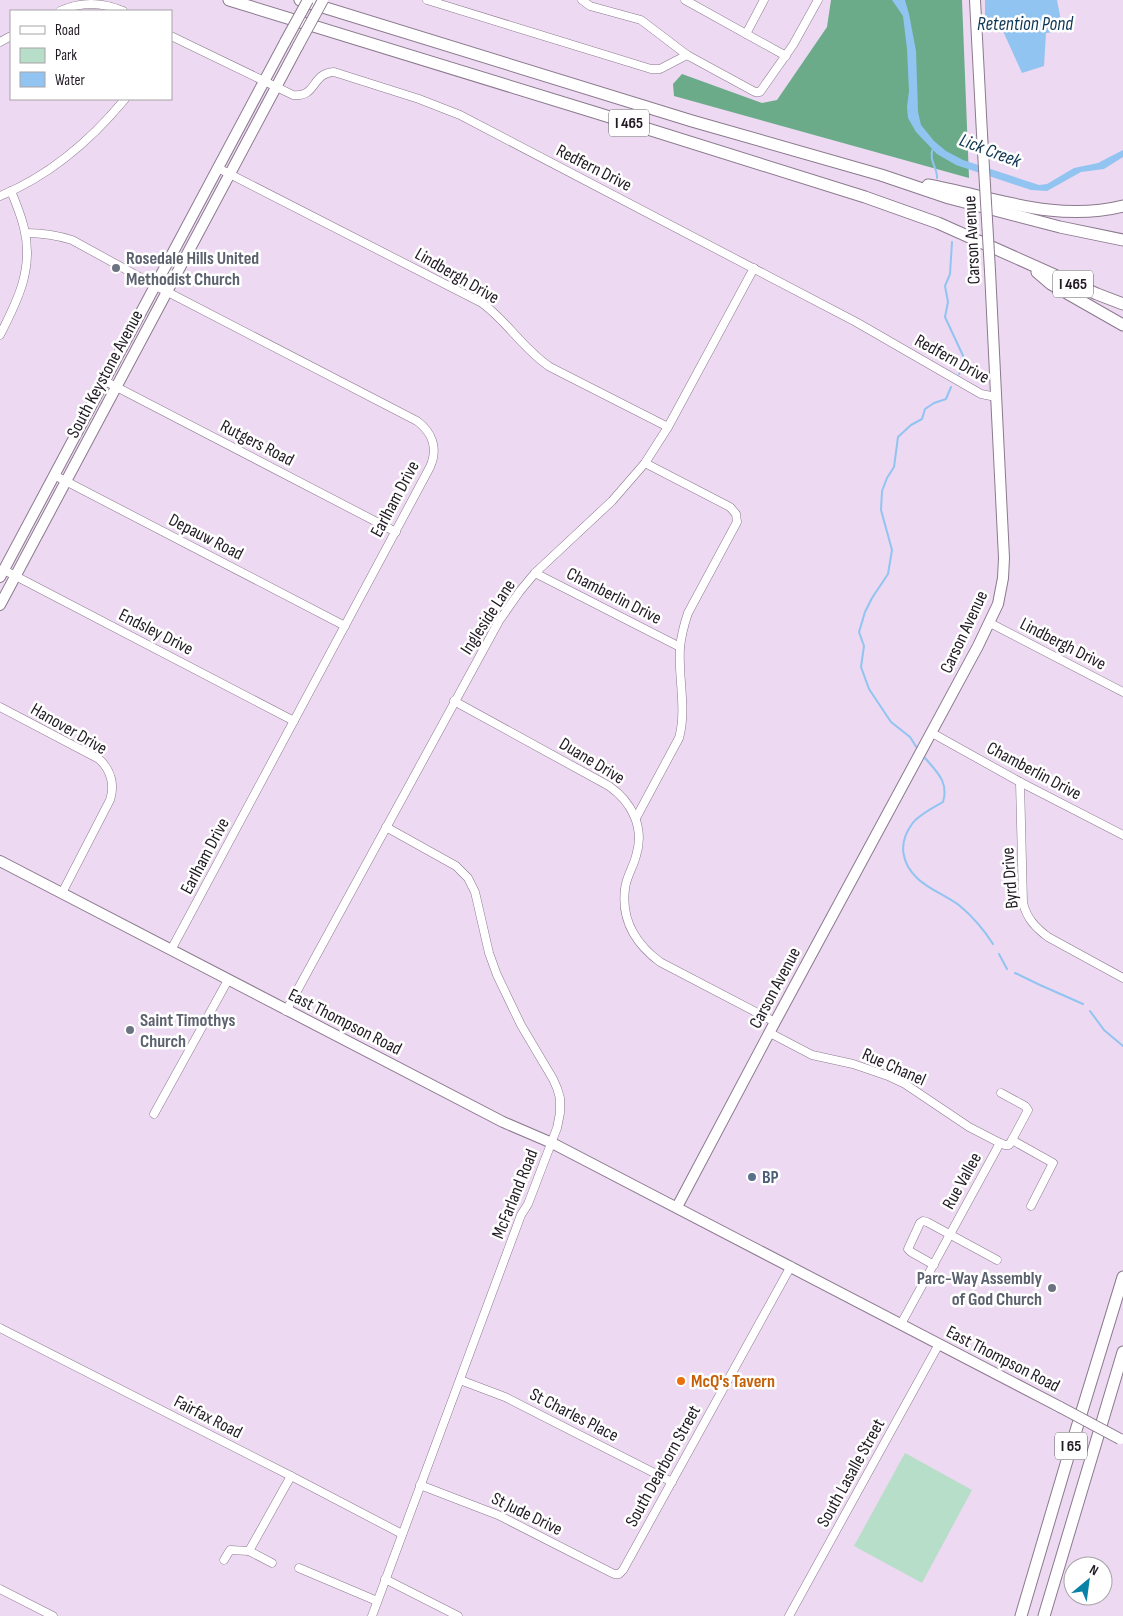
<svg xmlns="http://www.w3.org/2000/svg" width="1123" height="1616" font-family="'Sofia Sans Condensed',sans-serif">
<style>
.green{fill:#b7dec8}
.forest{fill:#6bab8a}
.water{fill:#91c4f1}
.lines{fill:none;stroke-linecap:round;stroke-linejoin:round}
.stream{stroke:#91c4f1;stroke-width:2}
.minor-casing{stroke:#8b798e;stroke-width:9}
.major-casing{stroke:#8b798e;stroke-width:12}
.highway-casing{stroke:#8b798e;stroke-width:13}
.minor{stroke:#fff;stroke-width:8}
.major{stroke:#fff;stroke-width:10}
.highway{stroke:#fff;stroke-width:11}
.major-bridge-casing{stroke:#8b798e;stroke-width:12;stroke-linecap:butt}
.major-bridge{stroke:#fff;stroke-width:10}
.worship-dot{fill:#6b7280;stroke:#fff;stroke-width:2}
.service-dot{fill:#5c6f8a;stroke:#fff;stroke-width:2}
.food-dot{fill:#e8710a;stroke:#fff;stroke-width:2}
.labels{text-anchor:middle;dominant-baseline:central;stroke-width:5;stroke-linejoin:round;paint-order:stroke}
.shield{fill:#fff;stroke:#645f66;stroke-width:1}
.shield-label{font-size:16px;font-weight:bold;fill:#221b24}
.street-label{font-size:18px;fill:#221b24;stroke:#fff}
.worship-label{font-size:18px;font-weight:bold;fill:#5b616d;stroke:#fff;text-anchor:start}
.service-label{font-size:18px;font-weight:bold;fill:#4e5e75;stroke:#fff;text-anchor:start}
.food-label{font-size:18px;font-weight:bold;fill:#c56008;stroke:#fff;text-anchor:start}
.water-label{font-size:19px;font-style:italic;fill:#0f3653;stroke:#fff}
</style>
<rect width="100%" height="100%" fill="#edd9f1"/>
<path class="green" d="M905 1453 972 1490 922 1583 854 1546Z"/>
<path class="forest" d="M831 0H962L969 178 674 96 673 84 682 74 762 103 777 100 827 27Z"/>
<g class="water">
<path d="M892 0H905L909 14 916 51 918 112 921 125 934 141 946 151 963 160 1039 185 1047 184 1074 168 1098 163 1123 150V157L1104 169 1081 172 1047 191 1031 190 956 165 937 154 916 132 908 118 907 107 909 91 907 49 903 16Z"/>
<path d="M985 0H1057L1063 31 1046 33 1044 66 1022 73 1003 31 985 28Z"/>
</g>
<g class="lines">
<g class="stream">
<path d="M933 148C928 161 938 168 937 178"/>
<path d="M952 242 950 274 945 286 948 302 945 317 965 360V364L959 374"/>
<path d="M917 748 910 737 891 722 869 689 861 667 864 646 859 632 865 612 872 598 888 574 892 550 881 510 882 491 887 478 894 467 898 437 911 425 922 419 925 409 934 403 946 399 951 387"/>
<path d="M925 758C937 772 949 782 943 802 934 807 917 816 912 824 898 843 901 863 918 879 930 890 947 896 960 906 972 916 984 930 993 944"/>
<path d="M999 954 1007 969"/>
<path d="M1015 973 1040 985 1083 1004"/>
<path d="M1090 1011 1104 1030 1123 1046"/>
</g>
<defs>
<g id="minor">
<path d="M427 0 651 69H660L687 55"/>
<path d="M582 0 590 6 641 20 687 55 755 92H760L793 45 818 0"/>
<path d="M685 0 786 56"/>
<path d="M60 11C82 1 102 2 123 11"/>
<path d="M746 34 764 0"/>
<path d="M171 36 293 95C317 98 311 73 334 72L419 99 460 115 856 322 981 394 996 397"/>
<path d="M0 42 11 36"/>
<path d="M218 168 482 303C507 321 523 349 550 367L668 427"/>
<path d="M0 196C49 176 91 140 125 99"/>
<path d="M26 233C42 233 56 235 72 240L156 286 417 421C433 433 438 449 430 467L171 950"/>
<path d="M0 335C18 300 34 268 24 228 21 215 16 203 11 191"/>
<path d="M105 381 396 532"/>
<path d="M54 475 345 626"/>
<path d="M4 570 294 721"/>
<path d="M535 573 680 647"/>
<path d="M990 623 1123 692"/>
<path d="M454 701 609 786C632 802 645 828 636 856 633 868 626 877 625 889 621 920 636 944 660 962L775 1022"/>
<path d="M0 707 99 759C111 770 115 785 110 800L62 893"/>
<path d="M932 733 1020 782 1123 835"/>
<path d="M1020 782 1023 903C1027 919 1036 928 1048 937L1123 978"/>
<path d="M636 818 679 738C687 709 678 678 680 648 681 636 684 625 688 613L737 522 736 514 730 507 645 463"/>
<path d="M286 1011 499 621 520 591 535 573 612 501 645 463 668 427 754 268"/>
<path d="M770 1033 812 1055 853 1064 888 1076 905 1084 969 1127 1000 1143 1005 1145H1009L1012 1140 1053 1163 1031 1206"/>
<path d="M1001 1093 1025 1106 1028 1110 1012 1140"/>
<path d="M154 1114 228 980"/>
<path d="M934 1265 911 1252 908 1249 920 1223 923 1221 927 1222 997 1260"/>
<path d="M901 1324 1000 1143"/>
<path d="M0 1328 291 1476 402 1534"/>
<path d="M460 1380 505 1397 672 1482"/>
<path d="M420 1485 498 1515 614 1574H619L623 1570 791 1266"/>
<path d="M249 1551 291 1476"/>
<path d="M224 1560 230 1550 249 1551 272 1563"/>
<path d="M299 1568 377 1601"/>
<path d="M385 1579 458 1616"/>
<path d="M0 1589 53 1616"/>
<path d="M372 1616 521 1215 528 1204 557 1128 560 1113V1098L557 1088 553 1079 521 1025 497 975 489 953 475 892 468 878 456 866 386 827"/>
<path d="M789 1616 939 1344"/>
</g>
<g id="major">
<path d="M975 0 982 134"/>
<path d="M0 577 285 42"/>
<path d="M0 605 298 46"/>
<path d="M0 861 503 1122 552 1143 1060 1407"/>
<path d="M677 1207 775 1022 978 646 998 604 1003 578 1004 558 990 271"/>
</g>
<g id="highway">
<path d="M229 0 600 114 865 197 938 223 1097 294 1123 304"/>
<path d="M300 0 692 121 881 175 949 198 1060 227 1123 240"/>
<path d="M928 185C993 197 1056 223 1123 206"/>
<path d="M1037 272 1051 284 1123 325"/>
<path d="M1021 1616 1074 1437 1123 1277"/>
<path d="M1044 1616 1123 1352"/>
</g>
</defs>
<use href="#minor" class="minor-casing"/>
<use href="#major" class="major-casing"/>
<use href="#highway" class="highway-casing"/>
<use href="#minor" class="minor"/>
<use href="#major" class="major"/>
<use href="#highway" class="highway"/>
<defs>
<g id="major-bridge">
<path d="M285 42 308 0"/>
<path d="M298 46 323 0"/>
<path d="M982 134 990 271"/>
<path d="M1060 1407 1120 1439"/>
</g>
</defs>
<use href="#major-bridge" class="major-bridge-casing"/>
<use href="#major-bridge" class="major-bridge"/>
</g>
<g class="worship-dot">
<circle cx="116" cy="268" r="5"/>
<circle cx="130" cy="1030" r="5"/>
<circle cx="1052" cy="1288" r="5"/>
</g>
<circle class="service-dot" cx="752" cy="1177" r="5"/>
<circle class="food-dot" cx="681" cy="1381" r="5"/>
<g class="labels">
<g class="shield">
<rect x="609" y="109.5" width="40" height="27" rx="4"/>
<rect x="1053" y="270.5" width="40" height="27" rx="4"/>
<rect x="1055" y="1432.5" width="32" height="27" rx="4"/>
</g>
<g class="shield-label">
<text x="629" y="123">I 465</text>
<text x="1073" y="284">I 465</text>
<text x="1071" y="1446">I 65</text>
</g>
<g class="street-label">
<text transform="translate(594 168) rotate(27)">Redfern Drive</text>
<text transform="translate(972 240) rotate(-93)">Carson Avenue</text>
<text transform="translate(457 276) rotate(30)">Lindbergh Drive</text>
<text transform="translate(952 359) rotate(29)">Redfern Drive</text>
<text transform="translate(105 374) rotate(-62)">South Keystone Avenue</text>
<text transform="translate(257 443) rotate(27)">Rutgers Road</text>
<text transform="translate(395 499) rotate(-62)">Earlham Drive</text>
<text transform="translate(206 537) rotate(27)">Depauw Road</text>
<text transform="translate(614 596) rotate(27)">Chamberlin Drive</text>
<text transform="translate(488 617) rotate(-57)">Ingleside Lane</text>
<text transform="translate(156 632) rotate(27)">Endsley Drive</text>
<text transform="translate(964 632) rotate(-65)">Carson Avenue</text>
<text transform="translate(1063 644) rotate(27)">Lindbergh Drive</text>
<text transform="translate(69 729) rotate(30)">Hanover Drive</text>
<text transform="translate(592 761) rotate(31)">Duane Drive</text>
<text transform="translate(1034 771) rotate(28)">Chamberlin Drive</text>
<text transform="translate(205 856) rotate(-62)">Earlham Drive</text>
<text transform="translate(1010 878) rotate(-94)">Byrd Drive</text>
<text transform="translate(775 988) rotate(-62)">Carson Avenue</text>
<text transform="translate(345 1022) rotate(27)">East Thompson Road</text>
<text transform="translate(894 1067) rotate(24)">Rue Chanel</text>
<text transform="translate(962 1181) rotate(-61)">Rue Vallee</text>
<text transform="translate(515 1194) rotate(-68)">McFarland Road</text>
<text transform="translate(1003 1359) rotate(27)">East Thompson Road</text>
<text transform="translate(574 1415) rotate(27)">St Charles Place</text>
<text transform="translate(208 1417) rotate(27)">Fairfax Road</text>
<text transform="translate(663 1466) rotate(-61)">South Dearborn Street</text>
<text transform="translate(851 1473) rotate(-61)">South Lasalle Street</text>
<text transform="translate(527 1514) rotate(26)">St Jude Drive</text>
</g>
<g class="worship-label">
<text x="126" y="258">Rosedale Hills United<tspan x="126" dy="21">Methodist Church</tspan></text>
<text x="140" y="1020">Saint Timothys<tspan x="140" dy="21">Church</tspan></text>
<text x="1042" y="1278" text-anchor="end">Parc-Way Assembly<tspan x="1042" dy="21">of God Church</tspan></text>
</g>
<g class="service-label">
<text x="762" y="1177">BP</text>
</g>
<g class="food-label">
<text x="691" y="1381">McQ's Tavern</text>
</g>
<g class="water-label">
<text x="1025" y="24">Retention Pond</text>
<text transform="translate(990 151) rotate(21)">Lick Creek</text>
</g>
</g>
<rect x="10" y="10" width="162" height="90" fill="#ffffff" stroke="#a7a4a7"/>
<rect x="20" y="26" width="25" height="8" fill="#ffffff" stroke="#a7a4a7"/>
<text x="55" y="35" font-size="15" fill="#221b24">Road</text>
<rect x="20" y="48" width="25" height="15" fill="#b7dec8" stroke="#a7a4a7"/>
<text x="55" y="60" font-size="15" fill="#221b24">Park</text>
<rect x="20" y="72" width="25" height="15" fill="#91c4f1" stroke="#a7a4a7"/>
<text x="55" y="85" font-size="15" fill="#221b24">Water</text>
<g transform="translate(1088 1581) rotate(29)"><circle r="24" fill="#ffffff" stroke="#a7a4a7"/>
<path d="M0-4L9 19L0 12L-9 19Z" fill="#0982a8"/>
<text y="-8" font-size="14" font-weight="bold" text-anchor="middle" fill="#221b24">N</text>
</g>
</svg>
